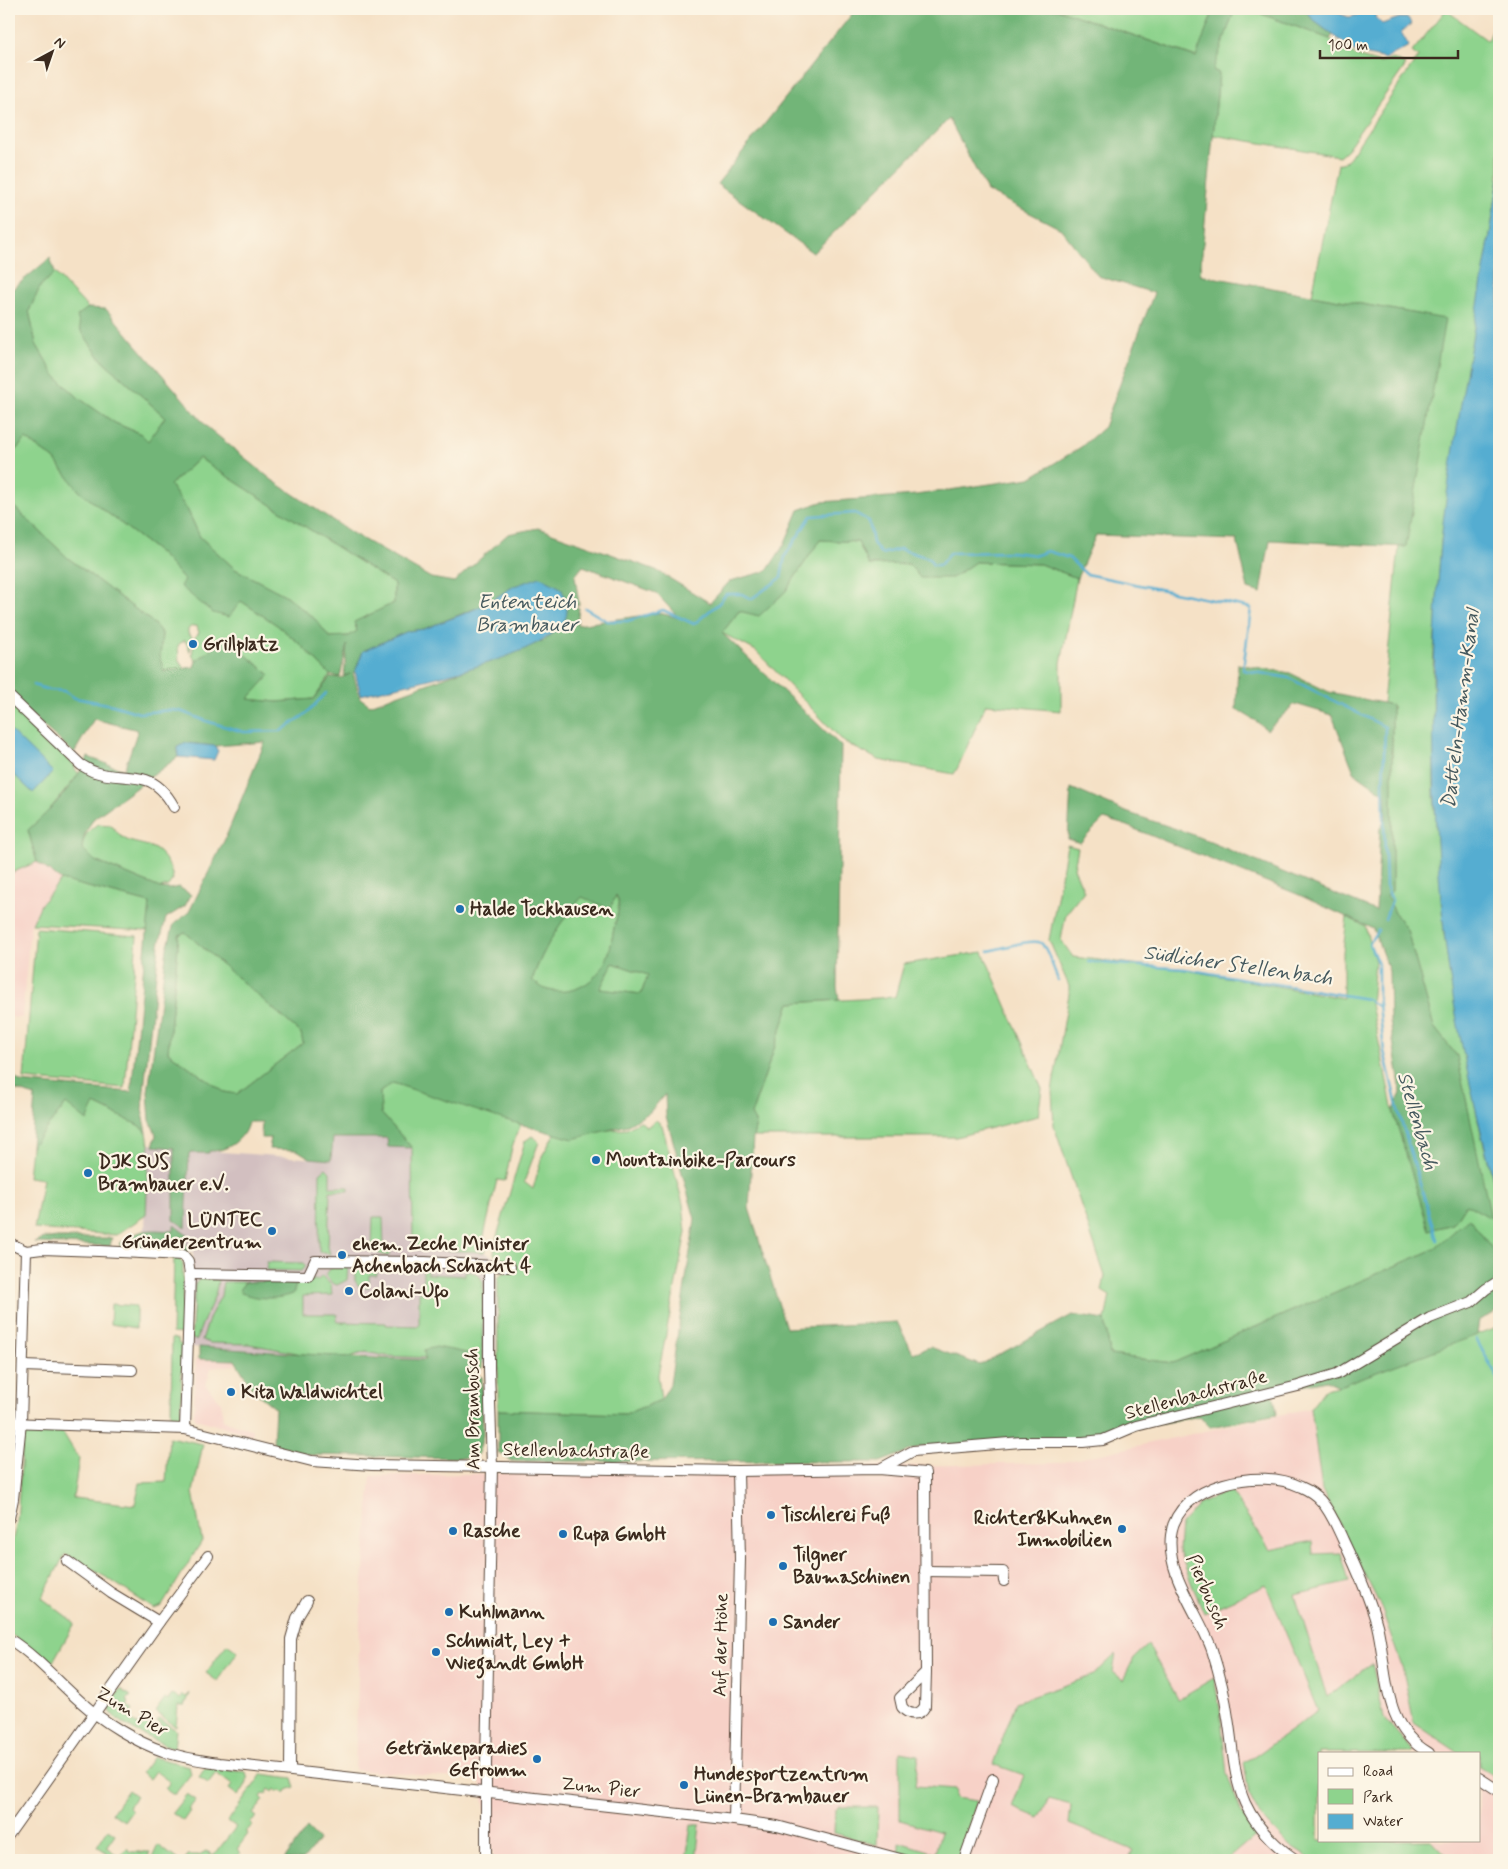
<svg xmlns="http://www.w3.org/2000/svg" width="1508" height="1869" font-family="Mynerve,sans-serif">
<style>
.built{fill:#f7d1c7}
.industrial{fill:#d2bfc0}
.green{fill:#8ed38d;stroke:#647e56}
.forest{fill:#72b578;stroke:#56704b;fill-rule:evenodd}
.water{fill:#54add1;stroke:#486c78}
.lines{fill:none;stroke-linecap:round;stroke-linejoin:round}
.stream{stroke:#54add1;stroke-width:2.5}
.street-casing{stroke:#574537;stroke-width:12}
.street{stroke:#fff;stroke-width:10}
.poi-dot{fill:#1f6fb2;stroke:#fcf5e5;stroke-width:2}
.labels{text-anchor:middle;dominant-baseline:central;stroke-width:4.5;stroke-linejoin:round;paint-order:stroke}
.poi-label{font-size:19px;font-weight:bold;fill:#3b2a1e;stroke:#fcf5e5;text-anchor:start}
.street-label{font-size:19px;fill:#3b2a1e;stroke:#fcf5e5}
.water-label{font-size:20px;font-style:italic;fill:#44585d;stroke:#fcf5e5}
</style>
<rect width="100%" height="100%" fill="#fcf5e5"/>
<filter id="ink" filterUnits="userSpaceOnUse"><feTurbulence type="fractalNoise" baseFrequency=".02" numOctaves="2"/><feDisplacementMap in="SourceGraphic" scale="10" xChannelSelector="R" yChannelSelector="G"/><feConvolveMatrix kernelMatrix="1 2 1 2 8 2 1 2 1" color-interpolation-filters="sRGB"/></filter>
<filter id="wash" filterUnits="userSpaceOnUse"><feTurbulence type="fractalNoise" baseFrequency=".0096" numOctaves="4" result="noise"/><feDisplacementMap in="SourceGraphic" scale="20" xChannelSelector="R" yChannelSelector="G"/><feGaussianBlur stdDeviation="1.12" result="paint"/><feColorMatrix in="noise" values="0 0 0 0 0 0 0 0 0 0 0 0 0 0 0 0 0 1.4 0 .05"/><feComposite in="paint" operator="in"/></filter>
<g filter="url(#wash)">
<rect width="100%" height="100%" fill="#f5e1c6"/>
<g class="built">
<path d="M37 862 61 880 41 904 30 928 22 1018 9 1017V874Z"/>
<path d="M196 1359 235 1360V1365L211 1368 206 1385 221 1402 223 1420 253 1430 252 1435 196 1419 194 1415Z"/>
<path d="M1311 1408 1322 1490 1381 1607 1403 1670 1414 1723 1459 1753H1319V1840H1479V1766L1499 1779V1860H494L480 1780 355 1770 360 1620 371 1476 1059 1463Z"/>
</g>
<path class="industrial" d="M333 1138H387L388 1147 412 1148 413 1249 484 1252 497 1259 496 1367 476 1361 426 1360 191 1347 193 1252 144 1248 149 1144 174 1148V1220L189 1153H209V1151L331 1160Z"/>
<g class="green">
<path d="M1057 9H1214L1197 57Z"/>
<path d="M1235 9H1248L1330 39 1356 56 1381 63 1393 59 1406 65 1347 149 1339 156 1213 135 1219 73 1212 70Z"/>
<path d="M1446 10 1488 41 1499 14V178L1441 541 1433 667 1434 795 1444 934 1454 1002 1467 1068 1482 1138 1499 1202V1258L1469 1219 1434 1249 1173 1363 1110 1355 1105 1320 1110 1296 1102 1291 1105 1276 1054 1126 1052 1091 1069 994V986L1049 940 1067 845 1078 848 1074 868 1084 891 1066 914 1061 940 1073 957 1186 970 1343 998V952L1347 917 1365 926 1375 962 1371 1004 1393 1111 1429 1230 1453 1224 1466 1204 1490 1217 1457 1056 1434 1027 1407 930 1395 913 1387 896 1392 891V705L1383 703 1399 547 1406 546 1422 315 1312 295 1338 164 1347 161 1418 57 1412 52Z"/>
<path d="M55 273 88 308 78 316 81 331 101 359 165 417 148 442 141 434 115 423 80 399 55 376 36 344 29 311 41 285Z"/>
<path d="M26 439 54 459 80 492 161 554 184 580 241 601 277 625 299 643 330 675 314 699 277 702 247 699 270 675 226 638 196 661 192 655 195 637 199 633 197 626H192L188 629V634L192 637 190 652 185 640 178 645 179 661 184 668 163 671 160 658 162 633 151 621 68 558 9 502V457Z"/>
<path d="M199 458 394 584V603L355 622 357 631 349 636 329 637 316 620 285 595 235 569 200 537 188 511 170 485Z"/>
<path d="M820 540 858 542 869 565 909 564 952 578 975 562 1040 564 1077 578 1061 663V711L986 704 958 767 954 774 879 760 844 742 756 651 722 633 739 611 759 615 785 592Z"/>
<path d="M9 702 76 767 74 768 79 774 45 815 28 830 37 862 9 874Z"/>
<path d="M98 824 111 825C115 829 118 834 122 837 130 843 139 843 148 846 162 850 171 865 173 879L168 886 160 888 95 861 82 848C84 835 87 831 98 824Z"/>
<path d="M61 880 150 903 148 931 32 924 41 904Z"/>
<path d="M615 894C622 904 616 917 614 928 612 938 611 949 607 958 597 982 574 997 548 990 542 989 536 983 532 980 543 949 560 921 582 896L610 909Z"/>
<path d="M36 928 137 936 125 1088 24 1079Z"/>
<path d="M185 932 301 1033 303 1043 237 1094 224 1092 168 1052 179 935Z"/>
<path d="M983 952 1042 1089 1038 1116 956 1137H753L756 1124 751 1115 790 1003 895 997 904 964Z"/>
<path d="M613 963 648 975 641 994 599 989Z"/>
<path d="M393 1083 521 1124 512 1147 505 1181 497 1180 482 1244 487 1245 484 1252 413 1249 412 1148 381 1113 380 1092Z"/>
<path d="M66 1104H95L138 1125 147 1132 149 1145 146 1215 116 1235 34 1229 43 1179 28 1177 31 1147Z"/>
<path d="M656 1120 662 1125 683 1204 686 1232 658 1375 661 1400 625 1414 498 1410V1278L503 1273 510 1272V1262L502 1261 494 1254 495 1243 525 1141 532 1136 539 1142 524 1182 533 1189 542 1156 555 1133 627 1129 640 1121 647 1127Z"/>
<path d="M326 1168 330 1172V1187H349V1191H330L328 1247 330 1254 319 1252 320 1173Z"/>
<path d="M373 1217H383L384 1249H392L389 1256 379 1254 372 1248Z"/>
<path d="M174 1258 179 1259 183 1264 182 1334 172 1333Z"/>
<path d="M267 1262 299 1263H303L305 1266 301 1271 266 1270Z"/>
<path d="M338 1265H348L347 1280 337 1285 332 1283 325 1275 333 1266Z"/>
<path d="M355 1265 374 1266 377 1269V1275H369V1287H360L355 1281Z"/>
<path d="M423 1267H427V1274L465 1276V1271C475 1272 479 1274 483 1282L482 1368 468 1369 430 1358 386 1356 366 1352 349 1357 302 1354 249 1344 210 1343 202 1340 210 1316 221 1296 223 1282H245L240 1289 293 1294 297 1281 318 1280 322 1276 331 1285 332 1295 303 1296V1314H337V1322L386 1323V1325L419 1326V1292L423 1293Z"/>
<path d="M200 1279H218C217 1301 202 1317 197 1340L191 1339 195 1284Z"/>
<path d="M111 1304 136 1306V1328L110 1324Z"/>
<path d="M1499 1326V1779L1479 1766V1753H1459L1414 1723 1403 1670 1381 1607 1322 1490 1311 1408 1325 1389 1339 1386Z"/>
<path d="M172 1338 178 1340 179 1344 182 1345 181 1420 172 1422 171 1417Z"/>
<path d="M37 1429 62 1431 79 1459 73 1498 135 1505 140 1483 166 1482 169 1437 203 1444 193 1492 202 1541 162 1606 154 1609 109 1579 65 1554 42 1598 75 1623 52 1663 9 1633V1554L17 1522 23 1438 27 1431Z"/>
<path d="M1230 1490 1270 1550 1312 1541 1313 1554 1341 1553 1349 1582 1295 1595 1327 1697 1372 1663 1384 1718 1413 1751 1410 1753H1319V1840H1432L1451 1860H1312L1288 1845 1261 1817 1249 1795 1244 1762 1254 1757 1318 1711 1266 1585 1204 1613 1192 1585 1179 1550 1181 1524 1200 1504Z"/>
<path d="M227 1644 238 1652 217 1681 206 1673Z"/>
<path d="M1148 1645 1178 1699 1214 1678 1220 1709 1227 1774 1241 1812 1257 1834 1226 1860H1128L1133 1850 1069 1824 1071 1805 1049 1799 1039 1818 1012 1807 1024 1775 993 1764 1016 1702 1094 1675 1116 1654 1113 1672 1123 1680 1134 1658Z"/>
<path d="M121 1689 131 1696 127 1700 129 1702 127 1705 133 1709 127 1717 138 1725 141 1721 144 1723 145 1722 157 1731 162 1725 157 1721 159 1719 176 1730 174 1748C160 1743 114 1724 110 1710 108 1702 117 1695 121 1689Z"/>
<path d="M190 1693 185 1706H178L176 1727 155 1712 165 1698 168 1700 172 1695 181 1699 183 1695 186 1697Z"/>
<path d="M900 1752 919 1755 915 1786 956 1789 955 1798 977 1801 958 1858 956 1860H928L899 1852V1842L935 1853 941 1832 900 1820Z"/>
<path d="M153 1757 189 1766 191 1774 175 1794H172L165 1789 170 1782 155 1771 149 1779 141 1773Z"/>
<path d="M205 1768 246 1772C250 1782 244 1788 238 1796L229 1789 232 1785 216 1773 208 1783 199 1777Z"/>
<path d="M262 1774 292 1778 295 1787 287 1790 285 1794 280 1790 278 1792 275 1789 273 1792 269 1789 266 1794 264 1793 261 1797 264 1800 253 1814 257 1817 250 1823 253 1825 245 1832 248 1834 237 1849 241 1853 238 1856 236 1855 233 1860H185L188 1855H199L206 1851 214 1855 236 1827 228 1821Z"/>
<path d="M128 1790 136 1796 129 1807 132 1810 124 1821 112 1813Z"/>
<path d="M187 1794 196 1800 188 1810 190 1811 183 1821 172 1813Z"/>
<path d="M839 1807H878L877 1845 834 1833 835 1811Z"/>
<path d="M691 1824 700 1825 696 1860H686Z"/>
<path d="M108 1829 115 1834 106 1847 120 1857 127 1848 130 1852H150L148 1856 152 1858 158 1845 178 1860H118L97 1846Z"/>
</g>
<g class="forest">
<path d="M856 9H1057L1196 57 1214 9H1235L1213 70 1219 73 1200 275 1445 319 1406 547 1270 540 1261 593 1248 589 1237 540 1096 535 1077 578 1040 564 975 562 952 578H920L909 564 869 565 858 542 820 540 785 592 759 616 739 611 722 633 841 746 837 987 839 1000 790 1003 751 1115 756 1124 753 1137 749 1208 786 1328 897 1322 913 1353 930 1347 980 1365 1072 1315 1105 1320 1110 1355 1173 1363 1434 1249 1469 1218 1499 1258V1311L1479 1320 1477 1335 1339 1386 1326 1380 1273 1391 1277 1414 1210 1427 1200 1416 1079 1439 922 1446 880 1462 511 1461 498 1452V1410L625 1414 661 1400 670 1384 695 1219 666 1116 665 1094 650 1112 628 1125 573 1139 502 1119 393 1083 380 1092 381 1113 412 1148 388 1147 387 1138H333L331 1160 310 1158 297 1150 269 1149 271 1138H261L262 1122H248C245 1139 227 1152 209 1151V1153H189L186 1228 174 1220V1148L153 1146 156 1135 150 1120 148 1092 167 948 174 924 189 912 225 839 265 742 215 746 187 743 177 747 178 757 93 819 84 836 82 848 95 861 160 888 169 889 179 887 191 895 185 906 166 918 159 945 142 1109 147 1132 138 1125 95 1104 87 1121 66 1104 31 1147 35 1096 9 1088V1045H10L11 1074 20 1082 131 1092 150 903 61 880 37 862 28 830C52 809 74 785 88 757L124 770 138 730 94 719 74 753 9 696V661L13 649 9 645V502L68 558 151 621 162 633 160 658 164 671 194 667 196 661 226 638 270 675 248 699 277 702 314 699 330 677 341 678 350 674 344 676 347 645 340 677 330 675 299 643 277 625 241 601 229 617 213 613 180 586 184 580 161 554 80 492 54 459 26 439 9 457V292L50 258 55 273 41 285 29 311 36 344 55 376 80 399 115 423 141 434 148 441 165 417 101 359 81 331 77 316 88 308 106 309 207 427 272 480 352 533 431 578 454 582 508 534 538 528 656 570 710 603 730 581 767 571 784 545 799 510 821 502 916 495 1030 478 1081 447 1104 427 1154 293 1098 276 1061 229 987 191 949 119 813 253 717 184ZM199 458 394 584V603L354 622 357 631 349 636 329 637 316 620 285 595 235 569 200 537 188 511 170 485ZM583 566 656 593 679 618 659 613 577 625 579 608 570 605H579L575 576ZM514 586 563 623 545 640 370 705 360 698 353 673 355 672 363 651 408 631 424 629 484 605ZM616 895C622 904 616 918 614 928 612 938 611 949 607 958 597 982 574 996 548 990 543 989 537 984 532 980 543 949 560 921 582 897L610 909ZM185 932 301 1033 303 1043 237 1094 224 1092 168 1052 179 935ZM613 963 648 975 641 994 600 989Z"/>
<path d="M1248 9H1304L1314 21 1333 35 1330 39Z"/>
<path d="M1238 664 1290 673 1329 692 1392 705V891L1387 896 1395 913 1407 930 1434 1027 1457 1056 1491 1218 1466 1204 1453 1224 1429 1230 1393 1111 1401 1093 1390 1021 1389 971 1373 929 1297 894 1122 824 1104 819 1080 843 1068 839 1071 788 1126 812 1191 834 1376 911 1380 828 1386 818 1385 794 1354 772 1332 715 1295 704 1267 730 1256 721 1236 709Z"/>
<path d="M174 1225 187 1235 186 1238 178 1237V1241L186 1242 188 1252 127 1247 123 1249 119 1244C143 1227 146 1230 174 1231Z"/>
<path d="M44 1238H112L110 1246 35 1243Z"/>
<path d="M297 1281 293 1294C277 1300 257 1299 241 1293L240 1289 245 1282Z"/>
<path d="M199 1347 349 1357 425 1360 424 1350 436 1347 467 1353 476 1361 473 1374 482 1377 483 1435 478 1455 466 1458 310 1455 273 1444 275 1408 254 1391 235 1360 199 1359Z"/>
<path d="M307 1828 319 1840 303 1860H284Z"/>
</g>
<g class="water">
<path d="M1304 9H1326L1349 17 1358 15 1361 9H1378L1375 17 1382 24 1399 18H1407L1412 24 1401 32 1409 46 1385 59 1356 52 1314 21Z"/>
<path d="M1499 178V1202C1476 1114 1454 1024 1444 932 1431 803 1430 672 1441 543 1443 515 1448 488 1452 460 1466 366 1485 272 1499 178Z"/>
<path d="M540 577 561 588C566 599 571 614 562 624 532 661 409 683 361 695L355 672 363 651 408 631 424 629 463 614 484 605 514 586Z"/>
<path d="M9 729 53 772 33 793 9 770Z"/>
<path d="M186 743 215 746 218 751 214 760 178 757 177 747Z"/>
</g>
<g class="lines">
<g class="stream">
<path d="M585 608 607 621H627L663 610 694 624 719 603 726 594H742L751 599 781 578 785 556 811 516 855 513 869 521 873 543 881 554 900 549 929 558 933 565H940L950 553 1011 552 1037 555 1047 551 1069 558 1086 574 1251 608 1243 670 1289 678 1385 727 1383 785 1386 886 1392 900 1385 919"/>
<path d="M33 685 49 690 64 691 75 698 113 705 139 713 171 710 180 711 206 721 244 732 281 731 306 714 326 693"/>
<path d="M1378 930 1369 943 1378 964V995L1384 1051 1398 1110 1437 1240"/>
<path d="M989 951C1000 949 1032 938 1041 943 1048 948 1054 971 1058 980"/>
<path d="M1089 962 1185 969 1367 999 1379 1007"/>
<path d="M1476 1339 1499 1380"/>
</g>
</g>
</g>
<g filter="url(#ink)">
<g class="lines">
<defs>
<g id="street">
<path d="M9 696 81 765C86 767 90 771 95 772 111 778 130 775 146 780 159 784 168 796 174 807"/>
<path d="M9 1243 26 1251 42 1249 99 1251 183 1255 188 1261 190 1274 185 1429"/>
<path d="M190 1274 308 1276 315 1261 425 1262 510 1267"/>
<path d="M23 1366 132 1370"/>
<path d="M9 1423 185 1429 312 1461 372 1465 738 1471 879 1469 925 1473 926 1672 900 1698 902 1707C909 1716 920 1716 925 1706L926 1672"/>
<path d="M880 1469 913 1451 1021 1442H1083L1103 1440 1136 1426 1298 1386 1337 1374 1430 1318 1471 1302 1486 1289 1499 1281"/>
<path d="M9 1518 13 1499 21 1423 26 1251"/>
<path d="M67 1561 111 1593 159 1622"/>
<path d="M925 1571 1003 1572 1004 1581"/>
<path d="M9 1639C36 1656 57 1681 81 1702 102 1721 136 1742 163 1751 181 1758 200 1760 219 1763L734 1820 777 1826 904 1860"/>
<path d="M290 1770 291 1639 297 1618 307 1601"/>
<path d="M1479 1778 1499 1791"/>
<path d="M734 1820 740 1559 738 1471"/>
<path d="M9 1834 159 1622 208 1556"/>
<path d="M486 1860V1764L492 1467 489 1369V1266"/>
<path d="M964 1860 993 1779"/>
<path d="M1296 1860C1274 1845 1256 1827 1245 1803 1233 1776 1233 1747 1228 1718 1225 1695 1219 1672 1212 1650 1199 1613 1166 1575 1171 1535 1177 1483 1262 1467 1301 1487 1308 1490 1316 1495 1321 1501 1331 1512 1337 1527 1343 1540 1356 1567 1369 1596 1377 1625 1388 1670 1381 1726 1429 1753"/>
</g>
</defs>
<use href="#street" class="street-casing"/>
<use href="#street" class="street"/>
</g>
</g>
<g class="poi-dot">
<circle cx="193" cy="644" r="5"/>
<circle cx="460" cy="909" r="5"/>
<circle cx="596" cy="1160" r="5"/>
<circle cx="88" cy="1173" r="5"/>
<circle cx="272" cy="1231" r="5"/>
<circle cx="342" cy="1255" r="5"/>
<circle cx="349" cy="1291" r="5"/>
<circle cx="231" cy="1392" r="5"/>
<circle cx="771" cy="1515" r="5"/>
<circle cx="1122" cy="1529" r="5"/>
<circle cx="453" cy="1531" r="5"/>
<circle cx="563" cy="1534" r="5"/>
<circle cx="783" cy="1566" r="5"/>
<circle cx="449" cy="1612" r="5"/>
<circle cx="773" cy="1622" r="5"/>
<circle cx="436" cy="1652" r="5"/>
<circle cx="537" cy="1759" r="5"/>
<circle cx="684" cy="1785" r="5"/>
</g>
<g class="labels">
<g class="poi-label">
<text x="203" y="644">Grillplatz</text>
<text x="470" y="909">Halde Tockhausen</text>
<text x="606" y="1160">Mountainbike-Parcours</text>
<text x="98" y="1162">DJK SUS<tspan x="98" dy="22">Brambauer e.V.</tspan></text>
<text x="262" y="1220" text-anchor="end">LÜNTEC<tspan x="262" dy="22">Gründerzentrum</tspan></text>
<text x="352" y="1244">ehem. Zeche Minister<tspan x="352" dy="22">Achenbach Schacht 4</tspan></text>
<text x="359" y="1291">Colani-Ufo</text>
<text x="241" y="1392">Kita Waldwichtel</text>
<text x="781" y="1515">Tischlerei Fuß</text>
<text x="1112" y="1518" text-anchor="end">Richter&amp;Kuhnen<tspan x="1112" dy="22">Immobilien</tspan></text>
<text x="463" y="1531">Rasche</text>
<text x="573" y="1534">Rupa GmbH</text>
<text x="793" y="1555">Tilgner<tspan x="793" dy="22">Baumaschinen</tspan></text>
<text x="459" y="1612">Kuhlmann</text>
<text x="783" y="1622">Sander</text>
<text x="446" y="1641">Schmidt, Ley +<tspan x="446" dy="22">Wiegandt GmbH</tspan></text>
<text x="527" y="1748" text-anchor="end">Getränkeparadies<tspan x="527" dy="22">Gefromm</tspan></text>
<text x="694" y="1774">Hundesportzentrum<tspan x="694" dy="22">Lünen-Brambauer</tspan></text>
</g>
<g class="street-label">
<text transform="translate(1196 1395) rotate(-15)">Stellenbachstraße</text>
<text transform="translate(473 1409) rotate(-91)">Am Brambusch</text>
<text transform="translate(576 1451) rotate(1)">Stellenbachstraße</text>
<text transform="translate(1207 1592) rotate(67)">Pierbusch</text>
<text transform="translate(721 1645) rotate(-89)">Auf der Höhe</text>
<text transform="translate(132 1712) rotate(31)">Zum Pier</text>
<text transform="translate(601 1788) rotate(6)">Zum Pier</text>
</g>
<g class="water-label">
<text x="527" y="602">Ententeich<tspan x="527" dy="23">Brambauer</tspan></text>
<text transform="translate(1461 709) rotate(-83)">Datteln-Hamm-Kanal</text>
<text transform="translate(1238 966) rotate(8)">Südlicher Stellenbach</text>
<text transform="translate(1417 1121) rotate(74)">Stellenbach</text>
</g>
</g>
<rect width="1508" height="1869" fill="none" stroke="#fcf5e5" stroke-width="30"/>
<rect x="1318" y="1752" width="162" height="90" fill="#fcf5e5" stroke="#afa495"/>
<rect x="1328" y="1768" width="25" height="8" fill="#ffffff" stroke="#afa495"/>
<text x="1363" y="1776" font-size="15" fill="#3b2a1e">Road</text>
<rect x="1328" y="1789" width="25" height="15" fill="#8ed38d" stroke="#afa495"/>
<text x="1363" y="1802" font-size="15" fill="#3b2a1e">Park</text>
<rect x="1328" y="1814" width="25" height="15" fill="#54add1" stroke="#afa495"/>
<text x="1363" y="1826" font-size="15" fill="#3b2a1e">Water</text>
<g transform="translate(52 52) rotate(40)" stroke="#fcf5e5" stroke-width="4" paint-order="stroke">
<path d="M0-4L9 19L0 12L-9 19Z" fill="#3b2a1e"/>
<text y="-8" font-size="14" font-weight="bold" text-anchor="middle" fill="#3b2a1e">N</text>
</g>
<path d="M1320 50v8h138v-8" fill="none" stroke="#3b2a1e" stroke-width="2.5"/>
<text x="1328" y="50" font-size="15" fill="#3b2a1e" stroke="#fcf5e5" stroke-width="4" paint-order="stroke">100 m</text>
</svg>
